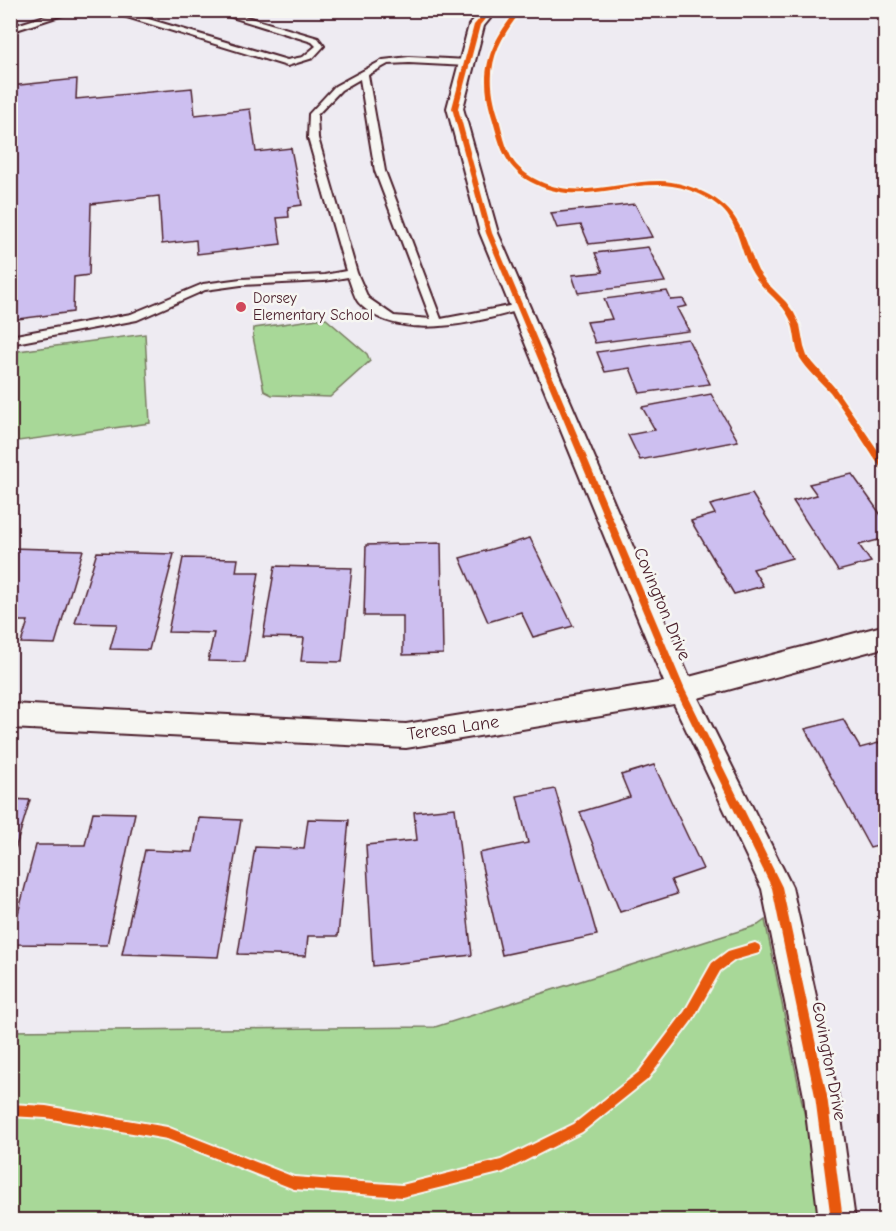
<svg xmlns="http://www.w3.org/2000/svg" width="896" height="1231" font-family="'Comic Neue',sans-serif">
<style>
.green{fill:#a8d898;stroke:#797c62;stroke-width:1.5}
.building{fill:#cdbff0;stroke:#4a1f2b;stroke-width:1.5}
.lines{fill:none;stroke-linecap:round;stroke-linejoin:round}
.service-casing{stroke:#4a1f2b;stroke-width:4}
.minor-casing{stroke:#4a1f2b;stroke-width:4}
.service{fill:#f6f6f2;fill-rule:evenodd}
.minor{fill:#f6f6f2;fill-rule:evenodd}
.cycleway-casing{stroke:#f6f6f2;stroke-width:4}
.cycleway{fill:#e8590c;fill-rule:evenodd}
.poi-dot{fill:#d1495b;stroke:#f6f6f2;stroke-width:2}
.labels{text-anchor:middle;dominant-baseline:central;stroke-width:5;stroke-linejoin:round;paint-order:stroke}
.far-poi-label{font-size:15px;fill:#4a1f2b;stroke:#f6f6f2;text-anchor:start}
.street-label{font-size:18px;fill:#4a1f2b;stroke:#f6f6f2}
</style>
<rect width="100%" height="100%" fill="#eeebf2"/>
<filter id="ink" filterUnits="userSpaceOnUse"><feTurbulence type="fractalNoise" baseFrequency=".0167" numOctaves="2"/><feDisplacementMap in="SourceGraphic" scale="12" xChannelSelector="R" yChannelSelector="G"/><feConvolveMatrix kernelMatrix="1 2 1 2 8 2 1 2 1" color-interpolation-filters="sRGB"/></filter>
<g filter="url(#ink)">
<g class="green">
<path d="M325 318 367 354 370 361 330 397 272 395 264 391 253 337 254 328Z"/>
<path d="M145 334 150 423 11 442V352Z"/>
<path d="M765 920 826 1220H11L10 1031 435 1027 758 925Z"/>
</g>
<g class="building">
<path d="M77 79 76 99 192 88 195 115 250 109 256 152 291 148 302 205 288 207 289 217 277 218 281 244 197 254 196 240 162 244 159 196 91 204 89 275 74 277 73 312 10 320V86Z"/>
<path d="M635 204 652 237 589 244 581 225 557 228 551 213Z"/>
<path d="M648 247 665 282 578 293 572 275 603 272 595 253Z"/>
<path d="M667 291 671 300 683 299 687 306 677 308 689 331 595 343 587 322 612 319 604 299Z"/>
<path d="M688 339 710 384 640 393 630 368 605 372 597 352Z"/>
<path d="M711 394 738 441 640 460 628 435 655 430 642 407Z"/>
<path d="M852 474 886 522V538L859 545 871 562 838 571 793 501 817 495 809 484Z"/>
<path d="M752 494 792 558 753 569 763 586 734 594 691 521 715 514 710 505Z"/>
<path d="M530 538 573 626 533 637 521 612 488 622 460 558Z"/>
<path d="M441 543 443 654 403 655V616H364L366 545Z"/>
<path d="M10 548 83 550 55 644 21 643 28 621H10Z"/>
<path d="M97 552 174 554 149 650 110 649 117 624 75 623Z"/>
<path d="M183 558 238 559 236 572H259L245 662 208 661 214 633 168 632Z"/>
<path d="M275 566 352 568 342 662 301 661 304 638 263 637Z"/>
<path d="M843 719 860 748 886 741V844L870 848 805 729Z"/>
<path d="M654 765 703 869 671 880 677 894 620 912 580 812 630 797 621 775Z"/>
<path d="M555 789 597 935 502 955 479 853 528 843 517 796Z"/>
<path d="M10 799 30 800 10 866Z"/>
<path d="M455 808 472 955 373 966 366 845 417 840 414 812Z"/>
<path d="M93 812 135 813 107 945 10 944 36 845H85Z"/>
<path d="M199 818 241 820 218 957 122 954 145 850 193 852Z"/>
<path d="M308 819 349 820 338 936H308L306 956 238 954 255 847 304 849Z"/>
</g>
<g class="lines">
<defs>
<g id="service">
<path d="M64 10H78L10 32V27Z"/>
<path d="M104 10H118L287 60 303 57 316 46 312 42 209 10H223L318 38 324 46 313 58 287 66Z"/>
<path d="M409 57 467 60 471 63 467 66 409 63 388 64 368 75 385 171 441 319 520 304 525 307 524 309C477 322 397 344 359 303 354 297 351 284 348 277L324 281 241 285 205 290 137 320 10 344V336L131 314 203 284 241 279 324 275 346 271 308 138 309 114 335 86 383 60ZM360 79 375 171 431 319 394 316 368 298 357 273 318 138 317 115 341 90Z"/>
</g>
<path id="minor" d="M482 10H497L484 26 463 108 498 233 689 677 886 625V647L698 698 792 887 838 1096 855 1220H819L804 1096 762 889 674 704 406 748 10 728V704L406 724 664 682 480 233 447 108 469 25Z"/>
</defs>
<use href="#service" class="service-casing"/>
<use href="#minor" class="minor-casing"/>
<use href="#service" class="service"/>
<use href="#minor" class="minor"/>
<defs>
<g id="cycleway">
<path d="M487 10H492L480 25 458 108 492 233 685 690 782 887 827 1096 843 1220H831L815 1096 772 888 676 691 486 233 452 108 474 25Z"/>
<path d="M517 10H522C494 46 484 70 498 115 502 130 505 148 514 162 520 170 530 177 539 181 579 200 618 181 660 181 675 181 690 186 703 192 743 211 742 236 758 271L767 283 786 302 794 313 800 325 804 347 807 356 835 388 855 417 886 462V472L883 471C865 445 849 417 830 392 820 381 808 371 800 358 794 346 796 331 790 319 782 301 763 291 753 274 740 254 740 226 722 209 706 194 681 185 660 185 616 184 578 205 535 184 524 179 514 171 508 161 499 147 496 130 491 114 479 70 489 45 517 10Z"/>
<path d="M755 943 759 945 761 949 759 953 735 960 720 971 693 1019 647 1080 582 1132 503 1172 402 1197 294 1189 167 1139 46 1118 10 1116V1104L46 1106 167 1127 294 1177 402 1185 501 1160 574 1124 639 1072 685 1011 712 963 728 951Z"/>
</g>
</defs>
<use href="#cycleway" class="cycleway-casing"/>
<use href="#cycleway" class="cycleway"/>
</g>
</g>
<circle class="poi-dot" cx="241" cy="307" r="6"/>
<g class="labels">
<g class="far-poi-label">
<text x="253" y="298">Dorsey<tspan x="253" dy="17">Elementary School</tspan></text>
</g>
<g class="street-label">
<text transform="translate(662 604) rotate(67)">Covington Drive</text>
<text transform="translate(453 728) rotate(-8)">Teresa Lane</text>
<text transform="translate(829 1061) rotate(79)">Covington Drive</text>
</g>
</g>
<rect width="896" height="1231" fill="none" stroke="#f6f6f2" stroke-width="36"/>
<rect x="18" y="18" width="860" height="1195" fill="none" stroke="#4a1f2b" stroke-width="2" filter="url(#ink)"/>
</svg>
